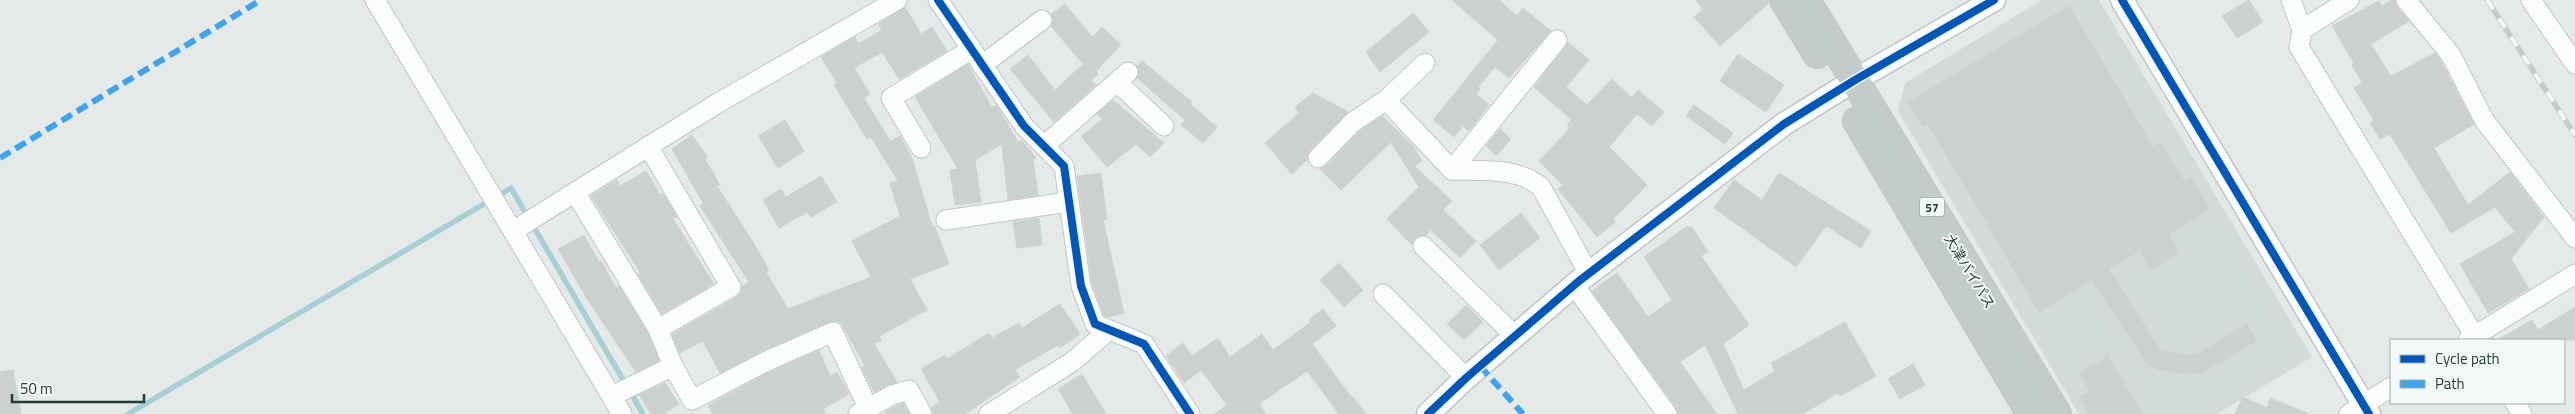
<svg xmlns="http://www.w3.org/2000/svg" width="2575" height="414" font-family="'Titillium Web','Noto Sans JP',sans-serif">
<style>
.built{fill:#d3dbd8}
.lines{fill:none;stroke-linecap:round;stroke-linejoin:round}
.stream{stroke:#a7cfd6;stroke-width:5.5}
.building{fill:#ccd1cf;stroke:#ced3d1}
.minor-casing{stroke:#c2c7c5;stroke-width:21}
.tertiary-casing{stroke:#c2c7c5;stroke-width:25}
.trunk-casing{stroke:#bdc6c4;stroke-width:30}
.minor{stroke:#fbfcfc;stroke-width:19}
.tertiary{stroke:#fbfcfc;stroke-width:22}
.trunk{stroke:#c4ccca;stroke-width:28}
.rail-casing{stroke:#c7cbca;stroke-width:5.5}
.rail{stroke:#f3f9f6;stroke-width:4;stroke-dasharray:11;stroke-linecap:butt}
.quiet{stroke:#3ea4ec;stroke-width:6;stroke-dasharray:12 6;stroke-linecap:butt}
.cycleway-casing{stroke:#f3f9f6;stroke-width:11}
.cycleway{stroke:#0057b8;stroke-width:8}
.labels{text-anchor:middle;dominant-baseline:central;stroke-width:4;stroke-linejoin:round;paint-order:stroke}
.shield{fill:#f3f9f6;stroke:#617570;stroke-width:1}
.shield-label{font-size:12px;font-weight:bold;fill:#233d37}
.street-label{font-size:14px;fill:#233d37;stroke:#f3f9f6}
</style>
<rect width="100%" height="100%" fill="#e5eae8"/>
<path class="built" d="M2042 0H2099L2312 357 2217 414H2079L1898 111 1905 83Z"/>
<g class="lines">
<path class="stream" d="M128 414 511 188 643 414"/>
</g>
<g class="building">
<path d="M1452 0H1499L1517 16 1523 8 1551 31 1509 78 1495 67 1478 87 1480 89 1476 94 1489 105 1469 131 1463 126 1454 137 1433 120 1498 40Z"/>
<path d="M1696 0H1768L1769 3 1720 46 1694 17 1703 10Z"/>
<path d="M2249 0 2263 22 2237 38 2222 16Z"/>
<path d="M2391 0H2395L2397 7 2409 21 2371 44 2391 76 2435 53 2439 58 2474 124 2434 148 2468 205 2510 172 2544 217 2511 259 2529 289 2488 313 2460 264 2515 232 2495 207 2451 233 2390 134 2380 139 2370 123 2374 120 2354 88 2362 83 2352 65 2354 63 2332 26 2379 1 2382 6Z"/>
<path d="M1065 4 1092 37 1102 27 1121 45 1096 71 1098 74 1091 81 1096 85 1054 122 1010 69 1028 55 1055 90 1083 64 1051 26 1053 19 1051 14Z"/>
<path d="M2069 6 2153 147 2161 143 2184 181 2191 177 2210 209 2169 234 2179 252 2151 270 2140 251 2109 269 2160 350 2187 355 2197 354 2247 324 2256 341 2204 372 2187 374 2156 369 2148 365 2092 280 2039 312 1928 124 1923 127 1908 102Z"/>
<path d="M905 7 921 34 932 27 947 51 899 79 882 52 854 68 870 94 864 98 890 141 900 136 912 158 932 226 934 225 949 264 910 279 927 310 879 336 882 340 874 344 897 382 874 392 862 368 865 366 841 323 835 321 762 351 720 373 703 341 680 353 672 334 737 297 741 292 742 286 749 282 700 206 703 203 672 149 692 135 708 158 705 159 720 185 717 186 753 242 769 270 766 272 788 309 871 277 852 241 900 216 890 183 898 181 871 137 867 139 834 85 837 83 821 57 855 37 858 44 882 30 878 24Z"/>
<path d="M1413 13 1429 32 1380 72 1366 52Z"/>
<path d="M1568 42 1589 60 1566 87 1587 105 1612 79 1632 98 1638 90 1664 112 1652 126 1637 114 1609 147 1647 185 1613 219 1615 222 1597 237 1558 189 1563 185 1539 161 1570 128 1567 125 1572 120 1534 87Z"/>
<path d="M1738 54 1784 85 1766 112 1720 81Z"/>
<path d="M1142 61 1192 102 1190 104 1217 127 1203 143 1181 125 1185 120 1137 78 1139 70 1137 66Z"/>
<path d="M968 64 992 108 996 105 1018 142 1022 140 1036 158 1033 159 1038 195 1008 200 1002 144 975 160 981 202 955 205 950 170 958 169 915 97Z"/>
<path d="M1313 93 1348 112 1310 150 1307 160 1292 174 1265 143 1299 113 1295 107Z"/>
<path d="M1113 100 1164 143 1150 157 1136 144 1107 167 1081 136 1103 119 1097 114Z"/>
<path d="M1694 105 1733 133 1725 144 1686 116Z"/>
<path d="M1382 116 1413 146 1422 161 1414 166 1452 201 1443 210 1476 241 1460 258 1431 230 1426 235 1415 238 1412 245 1387 219 1419 187 1391 142 1341 190 1320 169 1326 166 1360 131Z"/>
<path d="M785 120 804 151 778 168 758 136Z"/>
<path d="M1500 129 1511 139 1496 156 1486 146Z"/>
<path d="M646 171 660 195 663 193 677 217 673 219 714 284 662 314 638 274 640 272 591 196 617 180 620 186Z"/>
<path d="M1101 173 1107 220H1103L1124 313 1108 317 1104 315 1092 283 1077 176Z"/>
<path d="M1779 173 1871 231 1861 248 1826 226 1796 267 1714 208 1734 180 1762 200Z"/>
<path d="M821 176 837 202 811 217 808 212 779 228 763 200 781 189 786 197Z"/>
<path d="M1521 213 1540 238 1499 270 1480 245Z"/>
<path d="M1039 218 1042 245 1017 248 1013 222Z"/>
<path d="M1686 227H1692L1708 252 1701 256 1749 325 1723 344 1744 390 1775 371 1771 363 1845 322 1876 376 1840 396 1838 393 1803 414H1738L1705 345 1680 362 1717 414H1678L1676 407 1592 291 1617 273 1648 317 1672 300 1644 257Z"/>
<path d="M584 235 599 262 601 261 616 288 619 286 648 334 659 361 636 372 586 297 558 249Z"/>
<path d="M1339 263 1363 290 1344 307 1320 280Z"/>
<path d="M1060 304 1080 334 1060 348 1058 345 1015 370 1020 377 965 414H933L931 408 940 402 921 369 945 355 947 359 989 333 992 338 1019 323 1022 328Z"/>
<path d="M1466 305 1483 322 1464 340 1447 324Z"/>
<path d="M2575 307V340H2497L2532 320 2538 330Z"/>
<path d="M1323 309 1336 326 1312 344 1351 397 1352 396 1366 414H1339L1307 371 1259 404 1266 414H1214L1227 405 1201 370 1184 383 1166 356 1183 343 1192 356 1218 338 1230 357 1262 334 1273 350 1311 322 1309 320Z"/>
<path d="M819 350 830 376 837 372 849 394 823 409 826 414H713L708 405 772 371Z"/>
<path d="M2108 356 2143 414H2089L2079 397 2090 391 2079 373Z"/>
<path d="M1913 364 1925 385 1900 399 1888 379Z"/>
<path d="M13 370 21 414H0V372Z"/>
<path d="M1082 374 1106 414H1073L1058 389Z"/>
<path d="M665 383 679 404 664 414H651L639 395Z"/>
<path d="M2243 397 2267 408 2270 398 2309 414H2235Z"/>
<path d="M903 403 909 414H887L885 412Z"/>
</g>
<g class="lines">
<defs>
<g id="minor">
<path d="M375 0 622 414"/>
<path d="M938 0 1024 126 1064 166 1081 286 1095 324 1144 344 1190 414"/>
<path d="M2291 0 2302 30 2349 0"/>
<path d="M2406 0 2451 55 2484 120 2575 238"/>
<path d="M2531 0 2575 64"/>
<path d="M2302 30 2299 47 2477 340"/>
<path d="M1425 63 1386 100 1452 170C1482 171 1517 167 1541 187L1589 274"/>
<path d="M982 65 1042 20"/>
<path d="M1117 82 1164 126"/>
<path d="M1044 146 1128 72"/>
<path d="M921 148 891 98 972 49"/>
<path d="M1318 158 1353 122 1386 100"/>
<path d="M1452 170 1557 40"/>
<path d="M575 192 658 329 731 287 648 146"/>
<path d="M946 220 1069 202"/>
<path d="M513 231 718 103 897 0"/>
<path d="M1423 246 1515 336"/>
<path d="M1574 285 1667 414"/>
<path d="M1383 294 1466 378"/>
<path d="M658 329 673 366"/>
<path d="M2468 340 2575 274"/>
<path d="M612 396 673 366 692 400 767 361 833 332 868 408"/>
<path d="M2515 403 2522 414"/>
<path d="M858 414 892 395 909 390 922 414"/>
<path d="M989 414 1072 362 1109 330"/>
<path d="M2349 414 2391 387"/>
</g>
<g id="tertiary">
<path d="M2122 0 2369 414"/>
<path d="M1428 414 1466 378 1579 281 1784 124 1855 80 1994 0"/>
</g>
<g id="trunk">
<path d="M1784 0 1817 54"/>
<path d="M1806 0 2057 414"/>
<path d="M1857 121 2031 414"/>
</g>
</defs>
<use href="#minor" class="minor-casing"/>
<use href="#tertiary" class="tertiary-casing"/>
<use href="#trunk" class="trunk-casing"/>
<use href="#minor" class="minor"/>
<use href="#tertiary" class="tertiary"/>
<use href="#trunk" class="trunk"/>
<defs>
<path id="rail" d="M2487 0 2575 135"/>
</defs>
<use href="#rail" class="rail-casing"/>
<use href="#rail" class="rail"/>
<g class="quiet">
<path d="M0 158 261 0"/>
<path d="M1480 366 1523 414"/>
</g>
<defs>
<g id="cycleway">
<path d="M938 0 1024 126 1064 166 1081 286 1095 324 1144 344 1190 414"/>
<path d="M2122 0 2369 414"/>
<path d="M1428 414 1466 378 1579 281 1784 124 1855 80 1994 0"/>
</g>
</defs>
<use href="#cycleway" class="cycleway-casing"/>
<use href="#cycleway" class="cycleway"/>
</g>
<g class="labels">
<rect class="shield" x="1919.5" y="197.5" width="25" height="19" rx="4"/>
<g class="shield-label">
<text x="1932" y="207">57</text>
</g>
<g class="street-label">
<text transform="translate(1970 271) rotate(59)">大津バイパス</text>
</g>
</g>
<rect x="2390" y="339" width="175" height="65" fill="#f3f9f6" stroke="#a0aeaa"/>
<rect x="2400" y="355" width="25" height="8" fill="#0057b8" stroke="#a0aeaa"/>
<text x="2435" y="364" font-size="15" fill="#233d37">Cycle path</text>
<rect x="2400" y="380" width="25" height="8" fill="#3ea4ec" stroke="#a0aeaa"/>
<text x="2435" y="389" font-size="15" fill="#233d37">Path</text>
<path d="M12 394v8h132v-8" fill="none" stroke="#233d37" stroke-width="2.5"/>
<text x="20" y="394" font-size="15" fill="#233d37" stroke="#f3f9f6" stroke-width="4" paint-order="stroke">50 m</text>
</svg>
